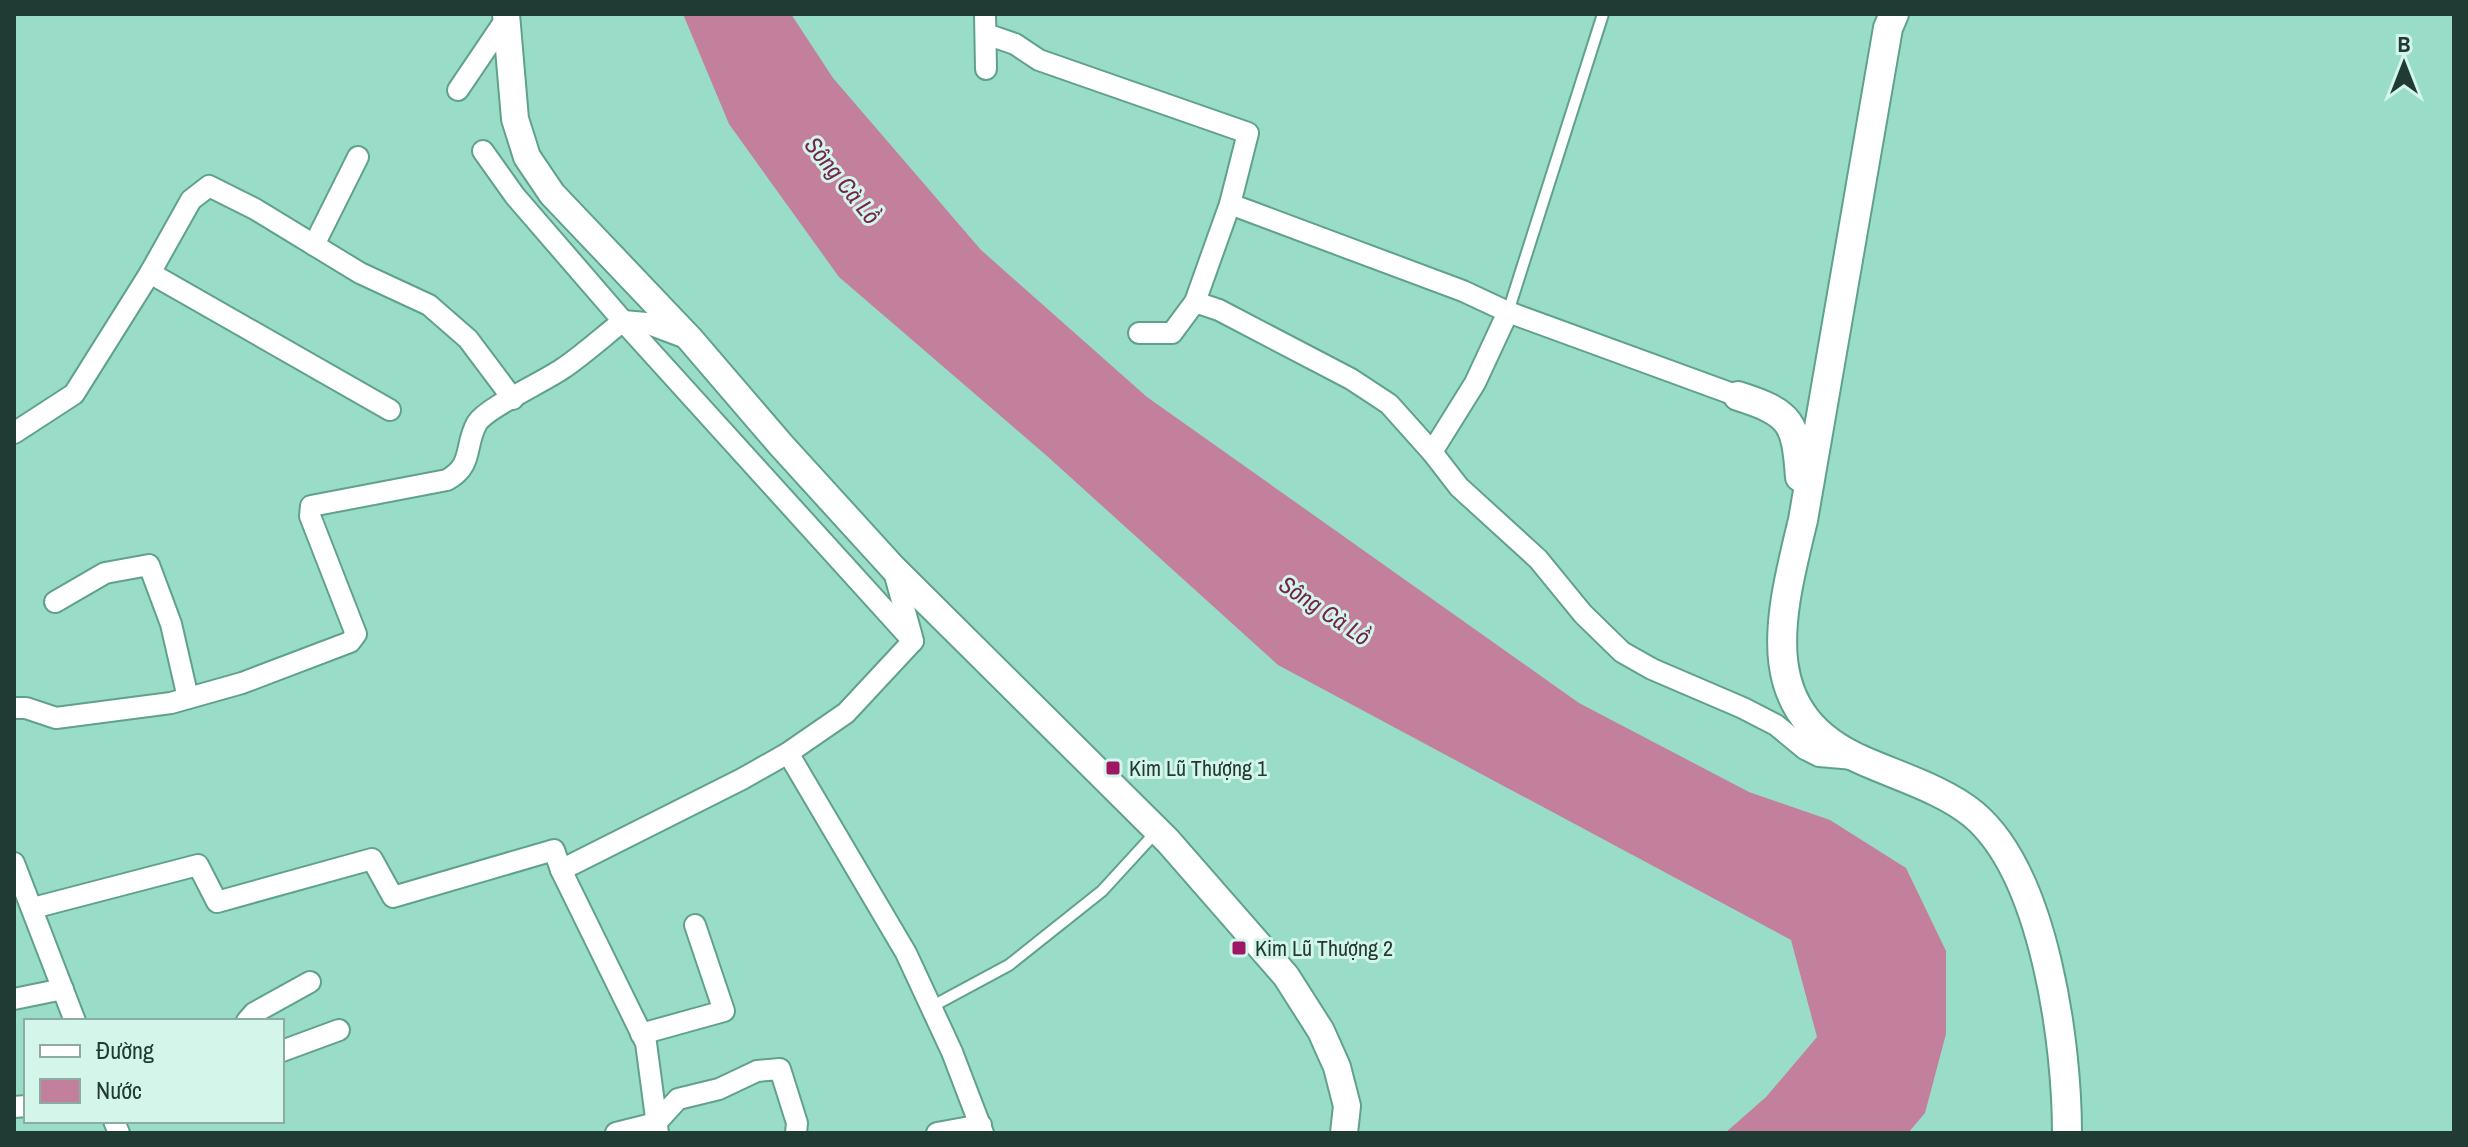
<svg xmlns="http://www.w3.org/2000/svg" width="2468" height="1147" font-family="'Archivo Narrow',sans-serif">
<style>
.water{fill:#c3809c}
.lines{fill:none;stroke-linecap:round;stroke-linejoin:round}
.service-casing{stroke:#60a18e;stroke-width:14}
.minor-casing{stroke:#60a18e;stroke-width:24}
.tertiary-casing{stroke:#60a18e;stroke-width:30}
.secondary-casing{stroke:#60a18e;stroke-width:32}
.service{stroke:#fff;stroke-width:10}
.minor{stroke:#fff;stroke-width:20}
.tertiary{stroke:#fff;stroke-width:26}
.secondary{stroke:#fff;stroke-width:28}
.poi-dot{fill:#9f1764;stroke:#d4f5ea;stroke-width:3}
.labels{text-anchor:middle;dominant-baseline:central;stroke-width:6;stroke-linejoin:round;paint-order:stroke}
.poi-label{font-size:22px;fill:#203b33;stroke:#d4f5ea;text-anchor:start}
.water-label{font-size:24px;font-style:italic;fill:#74244c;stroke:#d4f5ea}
</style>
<rect width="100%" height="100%" fill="#99dcc7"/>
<path class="water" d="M683 14H791L833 78 981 250 1147 397 1579 703 1749 792 1830 820 1906 868 1946 951V1034L1925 1113 1908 1133H1725L1766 1097 1817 1037 1791 940 1278 665 1047 456 839 277 729 124Z"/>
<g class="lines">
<defs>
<g id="service">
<path d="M1508 312 1603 14"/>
<path d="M931 1007 1009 965 1102 891 1157 831"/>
</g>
<g id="minor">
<path d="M985 14 986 69"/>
<path d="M986 34 1015 44 1039 60 1248 133 1230 204 1195 302 1172 333H1139"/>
<path d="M458 90 506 19"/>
<path d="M483 151 515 196 623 321 913 641"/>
<path d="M1230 204 1463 291 1508 312 1738 396"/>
<path d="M314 245 358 157"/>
<path d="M150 273 390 410"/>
<path d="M1195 302 1219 310 1351 379 1389 404 1432 452 1475 383 1508 312"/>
<path d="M14 433 74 394 150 273 191 200 209 186 255 209 360 273 429 305 468 339 513 399"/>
<path d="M1432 452 1459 487 1538 559 1583 614 1622 652 1652 669 1743 708 1776 725 1805 749 1819 756 1854 759"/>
<path d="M893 568 912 637"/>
<path d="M55 602 105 573 149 565 171 624 188 698"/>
<path d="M14 708H26L56 718 171 703 242 683 350 642 356 634 310 516 311 506 447 480C474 465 464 446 477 423 487 407 546 381 565 367 585 353 604 336 623 321L646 323 686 338"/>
<path d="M788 753 906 953 952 1052 983 1133"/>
<path d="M14 863 75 1021"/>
<path d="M561 870 742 779 788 753 846 713 913 641"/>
<path d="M33 908 198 865 217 902 372 859 393 897 554 850 561 870 646 1043 658 1133"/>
<path d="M14 999 63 989"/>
<path d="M247 1021 254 1013 310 982"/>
<path d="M641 1034 724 1011 695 925"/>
<path d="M282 1051 339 1030"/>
<path d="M14 1107 26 1106"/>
<path d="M114 1121 119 1133"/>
<path d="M616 1133 656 1123 678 1099 719 1089 757 1071 780 1069 797 1123 796 1133"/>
<path d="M937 1133 981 1125"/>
</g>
<path id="tertiary" d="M506 14 515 119 527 157 552 194 690 339 781 445 893 568 1168 841 1286 976 1321 1031 1337 1067 1347 1106 1344 1133"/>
<g id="secondary">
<path d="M1894 14 1888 28 1803 520C1780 616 1752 713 1864 761 1898 776 1944 790 1973 814 2045 874 2067 1044 2067 1133"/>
<path d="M1738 396C1792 413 1796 423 1800 477"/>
</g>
</defs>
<use href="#service" class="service-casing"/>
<use href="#minor" class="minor-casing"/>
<use href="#tertiary" class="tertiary-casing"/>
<use href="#secondary" class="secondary-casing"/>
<use href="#service" class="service"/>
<use href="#minor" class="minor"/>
<use href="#tertiary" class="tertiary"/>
<use href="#secondary" class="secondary"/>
</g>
<g class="poi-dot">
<rect x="1105" y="760" width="16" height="16" rx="4"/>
<rect x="1231" y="940" width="16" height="16" rx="4"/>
</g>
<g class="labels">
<g class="poi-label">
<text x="1129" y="768">Kim Lũ Thượng 1</text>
<text x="1255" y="948">Kim Lũ Thượng 2</text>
</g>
<g class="water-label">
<text transform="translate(843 180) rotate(51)">Sông Cà Lồ</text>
<text transform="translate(1325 610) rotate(34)">Sông Cà Lồ</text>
</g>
</g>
<rect width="2468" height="1147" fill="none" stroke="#203b33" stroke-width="32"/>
<rect x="24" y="1019" width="260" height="104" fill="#d4f5ea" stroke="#8caba1" stroke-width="2"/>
<rect x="40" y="1045" width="40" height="12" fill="#ffffff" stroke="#8caba1" stroke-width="2"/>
<text x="96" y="1059" font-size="24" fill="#203b33">Đường</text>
<rect x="40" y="1079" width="40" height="24" fill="#c3809c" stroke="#8caba1" stroke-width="2"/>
<text x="96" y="1099" font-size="24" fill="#203b33">Nước</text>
<g transform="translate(2404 64)" stroke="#d4f5ea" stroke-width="6" paint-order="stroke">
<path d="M0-6L14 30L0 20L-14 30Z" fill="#203b33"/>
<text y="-12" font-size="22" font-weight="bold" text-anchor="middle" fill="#203b33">B</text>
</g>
</svg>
